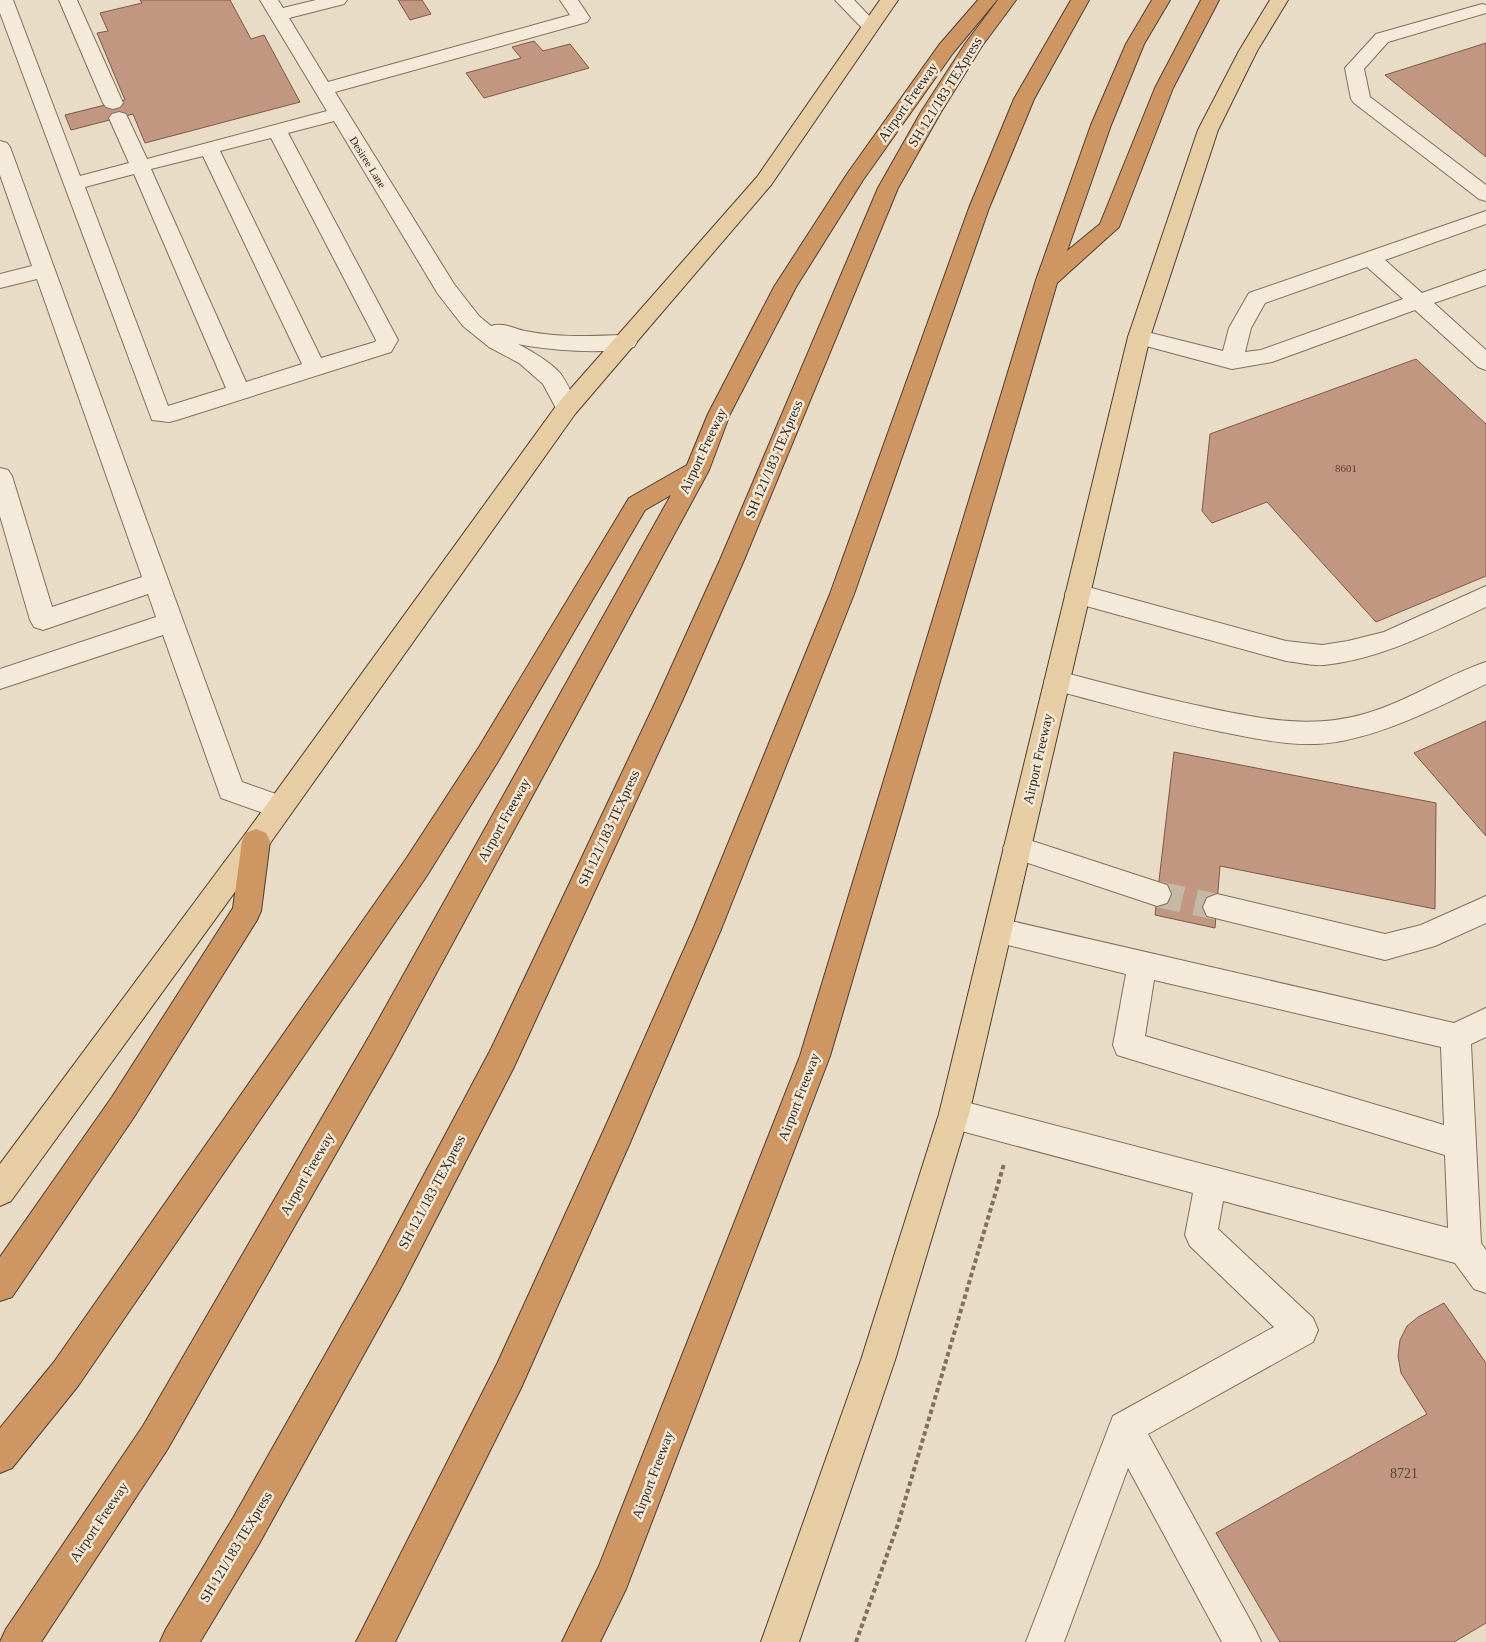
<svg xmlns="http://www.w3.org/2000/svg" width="1486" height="1642" font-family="Georgia,serif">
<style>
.building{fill:#c29781;stroke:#7e5947}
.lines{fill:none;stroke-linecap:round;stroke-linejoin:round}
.minor-tunnel{stroke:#c5b8a6;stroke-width:26;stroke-dasharray:26 13;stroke-linecap:butt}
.minor-casing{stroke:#826f5e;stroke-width:2}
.major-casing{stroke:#503e32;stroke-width:2}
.highway-casing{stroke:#503e32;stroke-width:2}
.path{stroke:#826f5e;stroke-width:4;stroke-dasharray:4.5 3;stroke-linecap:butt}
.minor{fill:#f4ead9;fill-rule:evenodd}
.major{fill:#e7cda3;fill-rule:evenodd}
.highway{fill:#cd9662;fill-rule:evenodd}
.labels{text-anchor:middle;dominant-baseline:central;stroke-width:5;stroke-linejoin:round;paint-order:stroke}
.far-street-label{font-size:11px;fill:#342820;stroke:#f1e7d5}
.number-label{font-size:11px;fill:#584438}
.street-label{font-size:14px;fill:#342820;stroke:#f1e7d5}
.near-number-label{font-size:14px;fill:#584438}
</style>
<rect width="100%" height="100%" fill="#e9dcc7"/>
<g class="building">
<path d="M140 0H230L251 39 264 35 300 102 145 143 133 114 71 130 65 115 125 100 97 33 108 31 100 13 142 3Z"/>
<path d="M398 0H422L431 14 410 20Z"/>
<path d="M534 41 543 51 570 44 589 68 484 98 466 73 521 58 512 47Z"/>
<path d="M1486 43V157L1385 75Z"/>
<path d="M1416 359 1486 424V576L1376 622 1267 502 1212 523 1202 511 1210 434Z"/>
<path d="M1486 721V836L1414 753Z"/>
<path d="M1174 752 1436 803 1435 909 1220 866 1215 928 1155 915Z"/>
<path d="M1444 1303 1486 1363V1623L1454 1642H1280L1216 1533 1427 1414 1401 1373 1398 1356 1400 1340 1407 1326 1418 1317Z"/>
</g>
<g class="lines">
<path class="minor-tunnel" d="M1157 894 1217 907"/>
<defs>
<g id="minor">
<path d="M0 0H13L80 176 129 163 109 118 112 114 119 112 126 114 147 159 327 111 260 0H278L283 8 316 0H347L344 4 289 18 328 82 570 15 560 0H578L590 18 587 22 335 92 454 284 479 316 491 326C503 322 513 328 525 331 558 338 592 336 626 335L634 337 637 342 634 347C605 355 547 350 518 344 533 352 549 361 560 373 568 383 573 397 578 408L575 414 567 416 559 414 543 384 519 363 489 347 463 326 438 294 334 121 288 133 398 340 391 352 177 420 169 422 152 420 0 13ZM271 138 376 340 375 342 321 358 220 151ZM203 156 302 364 246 382 151 169ZM134 174 226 388 168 406 85 187Z"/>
<path d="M59 0H77L123 103 120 107 113 109 106 107 103 103Z"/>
<path d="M835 0H854L879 26 876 30 870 31 864 30Z"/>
<path d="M1482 4 1486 5V13L1388 42 1364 69 1370 97 1486 185V201L1479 199 1354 103 1351 99 1345 68 1376 34Z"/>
<path d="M0 141 7 143 10 147 242 782 290 799 294 807 290 815 280 819 221 798 163 635 0 689V669L156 617 148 594 43 630 34 627 30 620 0 516V468L8 470 12 476 52 607 142 577 37 279 0 288V274L32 266 0 175Z"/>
<path d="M1486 211V224L1385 260 1422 293 1486 270V285L1434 303 1486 350V370L1478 367 1415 310 1272 362 1232 369 1131 342 1128 337 1131 332 1139 330 1223 351 1229 328 1249 293ZM1367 267 1403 299 1261 350 1245 352 1251 328 1265 303Z"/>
<path d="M1077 584 1286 641 1322 645 1348 641 1384 632 1486 586V607C1434 631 1382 659 1324 665 1312 666 1298 662 1286 661L1068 601 1065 594 1068 587Z"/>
<path d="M1486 662V684C1440 706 1393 731 1342 741 1301 749 1263 740 1222 732 1167 721 1112 705 1057 691L1048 688 1044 681 1048 674 1057 671C1105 683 1152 696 1200 706 1255 718 1309 730 1364 714 1407 702 1444 676 1486 662Z"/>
<path d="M1017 836 1167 885 1171 894 1167 903 1157 906 1007 856 1003 848 1007 840Z"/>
<path d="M1217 894 1385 934 1421 925 1486 896V923L1435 946 1385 960 1207 916 1203 907 1207 898Z"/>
<path d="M998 918 1454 1023 1486 1008V1037L1471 1044 1481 1243 1486 1250V1293L1474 1289 1455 1263 1223 1201 1218 1229 1313 1318 1318 1330 1313 1342 1148 1434 1255 1629 1261 1642H1222L1128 1468 1064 1642H1026L1113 1416 1274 1327 1190 1246 1185 1235 1193 1193 954 1129 943 1124 939 1114 943 1104 954 1099 1448 1228 1445 1155 1117 1055 1113 1045 1126 974 988 940 984 931 988 922ZM1154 980 1441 1047 1444 1125 1145 1036Z"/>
</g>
<g id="major">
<path d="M880 0H898L771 185 575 414 266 849 11 1201 0 1206V1164L246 833 559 402 757 177Z"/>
<path d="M1270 0H1288L1257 51 1218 130 1150 337 969 1114 895 1360 799 1642H761L861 1360 939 1114 1128 337 1198 130 1239 51Z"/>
</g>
<g id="highway">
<path d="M978 0H997L953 53 863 180 796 287 730 414 709 470 392 1055 167 1450 41 1642H0L6 1629 143 1426 370 1035 671 495 645 510 497 763 426 877 78 1386 12 1468 0 1473V1428L54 1362 406 859 479 747 629 498 687 465 708 414 774 287 847 174 939 45Z"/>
<path d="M998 0H1016L982 46 941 112 898 188 744 560 682 701 513 1069 400 1289 259 1544 200 1642H160L166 1629 233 1518 376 1265 491 1049 656 701 720 560 878 188 921 112 965 44Z"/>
<path d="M1071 0H1089L1034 99 989 208 854 594 722 927 629 1145 521 1388 395 1642H356L497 1364 607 1123 694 927 830 594 969 208 1014 99Z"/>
<path d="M1152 0H1170L1144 44 1111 125 1067 251 1100 224 1155 88 1201 0H1219L1173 88 1119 227 1057 283 830 1056 626 1589 600 1642H562L599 1566 800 1056 1036 280 1091 125 1126 44Z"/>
<path d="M256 829 266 833 270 841 261 911 257 920 134 1117 12 1297 0 1301V1257L112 1097 233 908 242 841 246 833Z"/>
</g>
</defs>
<use href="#minor" class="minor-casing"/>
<use href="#major" class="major-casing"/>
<use href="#highway" class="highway-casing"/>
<path class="path" d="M856 1642 898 1524 1004 1164"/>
<use href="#minor" class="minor"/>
<use href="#major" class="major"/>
<use href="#highway" class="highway"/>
</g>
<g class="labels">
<g class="far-street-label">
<text transform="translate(368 162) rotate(58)">Desiree Lane</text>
</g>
<g class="number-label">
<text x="1346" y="468">8601</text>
</g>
<g class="street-label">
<text transform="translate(945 92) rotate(-58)">SH 121/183 TEXpress</text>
<text transform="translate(908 102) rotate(-55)">Airport Freeway</text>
<text transform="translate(703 451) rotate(-65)">Airport Freeway</text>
<text transform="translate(774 459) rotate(-67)">SH 121/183 TEXpress</text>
<text transform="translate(1038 759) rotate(-77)">Airport Freeway</text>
<text transform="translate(504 820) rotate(-61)">Airport Freeway</text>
<text transform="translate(609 828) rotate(-65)">SH 121/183 TEXpress</text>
<text transform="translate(799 1097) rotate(-69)">Airport Freeway</text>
<text transform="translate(307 1174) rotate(-60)">Airport Freeway</text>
<text transform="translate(432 1192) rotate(-62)">SH 121/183 TEXpress</text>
<text transform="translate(653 1475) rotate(-69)">Airport Freeway</text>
<text transform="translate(99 1522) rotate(-56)">Airport Freeway</text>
<text transform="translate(236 1547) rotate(-59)">SH 121/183 TEXpress</text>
</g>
<g class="near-number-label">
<text x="1404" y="1473">8721</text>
</g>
</g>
</svg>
